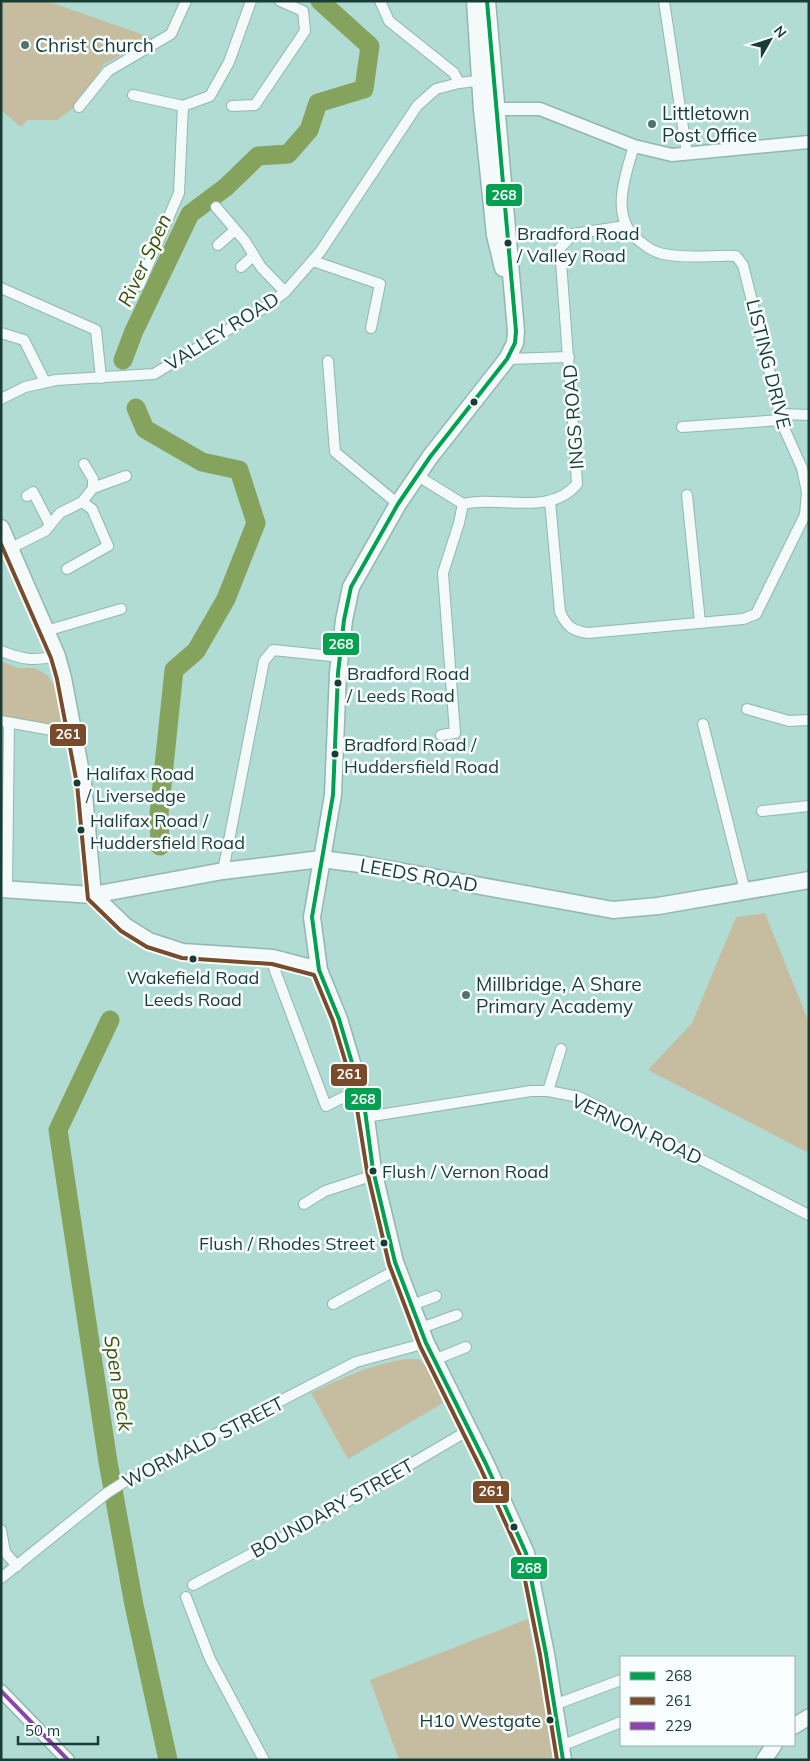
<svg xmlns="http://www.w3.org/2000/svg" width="810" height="1761" font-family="Mulish,sans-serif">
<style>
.green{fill:#c6bda0}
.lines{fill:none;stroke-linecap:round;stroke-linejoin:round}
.river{stroke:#86a35d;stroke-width:19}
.minor-casing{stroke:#93b6b0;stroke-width:12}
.tertiary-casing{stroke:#93b6b0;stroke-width:15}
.secondary-casing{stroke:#93b6b0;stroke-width:18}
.primary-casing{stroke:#93b6b0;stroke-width:19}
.minor{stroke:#f3faf9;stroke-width:10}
.tertiary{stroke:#f3faf9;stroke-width:12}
.secondary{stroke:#f3faf9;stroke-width:15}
.primary{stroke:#f3faf9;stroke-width:16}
.bus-1-casing{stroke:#f7fefd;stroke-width:8}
.bus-2-casing{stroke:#f7fefd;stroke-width:8}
.bus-3-casing{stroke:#f7fefd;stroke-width:8}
.bus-1{stroke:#01a150;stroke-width:4}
.bus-2{stroke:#7a4b2a;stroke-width:4}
.bus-3{stroke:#8e44ad;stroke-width:4}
.poi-dot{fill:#4e746d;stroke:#f7fefd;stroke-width:2}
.bus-dot{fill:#1a3c36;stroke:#f7fefd;stroke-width:2}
.labels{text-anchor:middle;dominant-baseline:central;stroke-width:5;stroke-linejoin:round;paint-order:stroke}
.bus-label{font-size:18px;fill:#1a3c36;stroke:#f7fefd;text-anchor:start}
.poi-label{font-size:19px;fill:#1a3c36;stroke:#f7fefd;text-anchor:start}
.street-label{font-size:19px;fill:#1a3c36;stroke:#f7fefd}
.water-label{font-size:20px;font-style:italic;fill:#405008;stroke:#f7fefd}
.line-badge{stroke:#f7fefd;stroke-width:2}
.badge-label{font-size:14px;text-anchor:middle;font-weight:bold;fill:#fff}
</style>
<rect width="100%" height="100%" fill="#b0dcd4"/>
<g class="green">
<path d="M1 1H47L153 38 104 64 76 106 57 120H27L21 127 1 110Z"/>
<path d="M1 661 18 668H35L47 675 62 696 71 730 1 718Z"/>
<path d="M765 913 809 1023V1153L648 1070 692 1023 736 917Z"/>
<path d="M405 1359H419L427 1367 443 1403 348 1459 311 1393C343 1377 371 1365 405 1359Z"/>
<path d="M528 1619 555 1760H399L370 1680Z"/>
</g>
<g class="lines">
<g class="river">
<path d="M123 360 134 331 190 214 226 187 258 156 288 154 309 130 318 103 364 89 370 46 320 1"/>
<path d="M136 408 145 429 202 462 239 470 256 523 226 599 196 651 174 670 159 814 160 846"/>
<path d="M110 1020 58 1130 108 1462 134 1605 168 1760"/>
</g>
<defs>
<g id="minor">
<path d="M380 1 389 21 454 73 459 83"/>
<path d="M664 1 687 154"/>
<path d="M133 95 183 106 210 96 229 62 251 1"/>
<path d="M232 106 255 105 305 31 303 11 280 1"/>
<path d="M79 107 108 71 171 34 186 1"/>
<path d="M216 207 245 241 261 267 285 292"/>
<path d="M218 245 235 230"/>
<path d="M313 261 380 284 371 328"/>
<path d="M241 267 252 257"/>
<path d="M139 286 179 193 183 106"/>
<path d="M1 288 96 330 101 378"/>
<path d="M1 333 24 340 45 382"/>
<path d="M507 359 569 357"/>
<path d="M328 361 335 452 398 504"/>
<path d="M1 399 25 387 56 380 154 374 264 308 285 292 320 252 417 106 436 89 459 83 485 80"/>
<path d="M781 414 809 415"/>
<path d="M682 427 781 420"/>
<path d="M84 464 93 479V488"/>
<path d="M418 476 463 504C499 495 550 517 577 484L576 467 560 248 573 234 625 226"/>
<path d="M687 495 700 622"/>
<path d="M27 496 33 492 50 525"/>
<path d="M550 501 560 612C567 627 573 631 588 633L743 619 756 614 805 515 807 492 802 468 783 426 743 265 736 256C712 255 687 259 663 254 653 252 645 246 637 239 610 216 625 176 634 146"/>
<path d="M11 548 45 531 60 513 82 502 93 488 126 476"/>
<path d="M67 569 108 546 92 509 82 502"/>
<path d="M46 631 121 609"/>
<path d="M1 651C23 660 33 661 57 656"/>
<path d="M747 709 789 721 809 720"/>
<path d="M1 721 74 734"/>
<path d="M703 724 745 891"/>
<path d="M441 735 455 733 443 573 459 523 463 504"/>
<path d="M762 811 809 806"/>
<path d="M223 871 264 661 273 650 341 657"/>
<path d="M7 890 9 723"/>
<path d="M273 958 274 968 326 1106 360 1089"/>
<path d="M548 1091 561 1049"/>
<path d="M366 1117 531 1091H548L579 1097 809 1215"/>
<path d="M304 1204 325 1191 374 1175"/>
<path d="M333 1304 398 1269"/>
<path d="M412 1305 436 1296"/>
<path d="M421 1328 457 1315"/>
<path d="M434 1360 466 1347"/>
<path d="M1 1530 5 1552 17 1566"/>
<path d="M1 1578 107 1493 132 1477 356 1362 426 1343"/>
<path d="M193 1585 319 1518 469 1430"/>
<path d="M186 1597 210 1659 264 1760"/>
<path d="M554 1705 621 1680"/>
<path d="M561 1746 621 1722"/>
</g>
<g id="tertiary">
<path d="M487 109H540L634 146 672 155 809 142"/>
<path d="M1 1691 68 1760"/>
</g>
<g id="secondary">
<path d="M794 1726 809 1717"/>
<path d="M764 1760 774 1745"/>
</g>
<g id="primary">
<path d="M475 1 482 110 495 235 503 268"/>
<path d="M487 1 516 331 515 343 507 359 430 457 398 504 351 587 344 620 338 673 333 795 312 917 319 970 339 1019 364 1103 373 1170 395 1262 426 1343 486 1464 526 1553 546 1654 563 1760"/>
<path d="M1 528 57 656 63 678 83 783 93 895"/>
<path d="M1 889 93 895 223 871 321 859 360 864 613 910 658 906 809 880"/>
<path d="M93 895 125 926 149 941 183 952 273 958 319 970"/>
</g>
</defs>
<use href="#minor" class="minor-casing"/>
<use href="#tertiary" class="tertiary-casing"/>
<use href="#secondary" class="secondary-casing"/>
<use href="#primary" class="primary-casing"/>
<use href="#minor" class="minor"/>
<use href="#tertiary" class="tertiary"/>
<use href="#secondary" class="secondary"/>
<use href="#primary" class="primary"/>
<defs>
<path id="bus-1" d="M487 1 516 331 515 343 507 359 430 457 398 504 351 587 344 620 338 673 333 795 312 917 319 970 339 1019 364 1103 373 1170 395 1262 426 1343 486 1464 526 1553 546 1654 563 1760"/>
<path id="bus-2" d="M1 544 51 658 57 679 77 784 88 899 121 931 147 947 182 958 272 964 314 975 333 1021 354 1090 367 1171 389 1264 420 1346 480 1467 520 1555 540 1655 557 1760"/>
<path id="bus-3" d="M1 1691 68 1760"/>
</defs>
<use href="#bus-1" class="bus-1-casing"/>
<use href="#bus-2" class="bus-2-casing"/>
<use href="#bus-3" class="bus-3-casing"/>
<use href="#bus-1" class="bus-1"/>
<use href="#bus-2" class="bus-2"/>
<use href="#bus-3" class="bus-3"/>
</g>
<g class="poi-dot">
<circle cx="25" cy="45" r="5"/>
<circle cx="652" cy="124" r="5"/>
<circle cx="466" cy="995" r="5"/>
</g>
<g class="bus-dot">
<circle cx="508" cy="243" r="4.5"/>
<circle cx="474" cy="402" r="4.5"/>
<circle cx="338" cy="683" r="4.5"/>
<circle cx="335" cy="754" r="4.5"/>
<circle cx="77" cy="783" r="4.5"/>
<circle cx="81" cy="830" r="4.5"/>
<circle cx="193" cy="959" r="4.5"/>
<circle cx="373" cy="1171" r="4.5"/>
<circle cx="384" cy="1243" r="4.5"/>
<circle cx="514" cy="1527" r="4.5"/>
<circle cx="550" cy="1720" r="4.5"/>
</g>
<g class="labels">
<g class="bus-label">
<text x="517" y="233">Bradford Road<tspan x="517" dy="22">/ Valley Road</tspan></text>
<text x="347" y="673">Bradford Road<tspan x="347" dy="22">/ Leeds Road</tspan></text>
<text x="344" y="744">Bradford Road /<tspan x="344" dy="22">Huddersfield Road</tspan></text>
<text x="86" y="773">Halifax Road<tspan x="86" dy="22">/ Liversedge</tspan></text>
<text x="90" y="820">Halifax Road /<tspan x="90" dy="22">Huddersfield Road</tspan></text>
<text x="193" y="977" text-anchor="middle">Wakefield Road<tspan x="193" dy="22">Leeds Road</tspan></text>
<text x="382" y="1171">Flush / Vernon Road</text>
<text x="375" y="1243" text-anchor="end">Flush / Rhodes Street</text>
<text x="541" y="1720" text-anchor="end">H10 Westgate</text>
</g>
<g class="poi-label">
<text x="35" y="45">Christ Church</text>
<text x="662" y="113">Littletown<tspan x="662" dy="22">Post Office</tspan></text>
<text x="476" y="984">Millbridge, A Share<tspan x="476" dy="22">Primary Academy</tspan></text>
</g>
<g class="street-label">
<text transform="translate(222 331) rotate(-32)">VALLEY ROAD</text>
<text transform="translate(769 364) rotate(76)">LISTING DRIVE</text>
<text transform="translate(573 417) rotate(-94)">INGS ROAD</text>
<text transform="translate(419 875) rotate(10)">LEEDS ROAD</text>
<text transform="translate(637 1129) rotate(25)">VERNON ROAD</text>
<text transform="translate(203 1442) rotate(-27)">WORMALD STREET</text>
<text transform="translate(332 1508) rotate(-29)">BOUNDARY STREET</text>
</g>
<g class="water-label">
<text transform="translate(144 260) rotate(-65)">River Spen</text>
<text transform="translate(119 1383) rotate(81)">Spen Beck</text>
</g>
</g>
<g class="line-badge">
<rect x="485" y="183" width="38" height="24" rx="5" fill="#01a150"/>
<rect x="322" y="632" width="38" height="24" rx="5" fill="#01a150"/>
<rect x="49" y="723" width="38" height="24" rx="5" fill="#7a4b2a"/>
<rect x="330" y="1063" width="38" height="24" rx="5" fill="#7a4b2a"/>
<rect x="344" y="1087" width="38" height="24" rx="5" fill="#01a150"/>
<rect x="472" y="1480" width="38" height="24" rx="5" fill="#7a4b2a"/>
<rect x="510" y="1556" width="38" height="24" rx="5" fill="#01a150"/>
</g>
<g class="badge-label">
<text x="504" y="200">268</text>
<text x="341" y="649">268</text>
<text x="68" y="739">261</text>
<text x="349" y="1079">261</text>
<text x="363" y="1104">268</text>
<text x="491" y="1496">261</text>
<text x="529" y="1573">268</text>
</g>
<rect width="810" height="1761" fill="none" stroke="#1a3c36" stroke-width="5"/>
<rect x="620" y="1656" width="175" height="90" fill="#f7fefd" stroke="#9fb0ad"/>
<rect x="630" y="1672" width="25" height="8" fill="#01a150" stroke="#9fb0ad"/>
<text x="665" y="1681" font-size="15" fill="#1a3c36">268</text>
<rect x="630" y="1697" width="25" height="8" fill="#7a4b2a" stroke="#9fb0ad"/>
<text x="665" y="1706" font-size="15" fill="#1a3c36">261</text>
<rect x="630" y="1722" width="25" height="8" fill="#8e44ad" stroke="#9fb0ad"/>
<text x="665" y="1731" font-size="15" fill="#1a3c36">229</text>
<g transform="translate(770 40) rotate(51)" stroke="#f7fefd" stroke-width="4" paint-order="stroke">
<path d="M0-4L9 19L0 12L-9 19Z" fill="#1a3c36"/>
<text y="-8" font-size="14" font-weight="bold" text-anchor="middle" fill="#1a3c36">N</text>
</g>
<path d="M18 1736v8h80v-8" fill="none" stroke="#1a3c36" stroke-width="2.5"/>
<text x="25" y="1736" font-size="15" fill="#1a3c36" stroke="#f7fefd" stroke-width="4" paint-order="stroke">50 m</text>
</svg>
